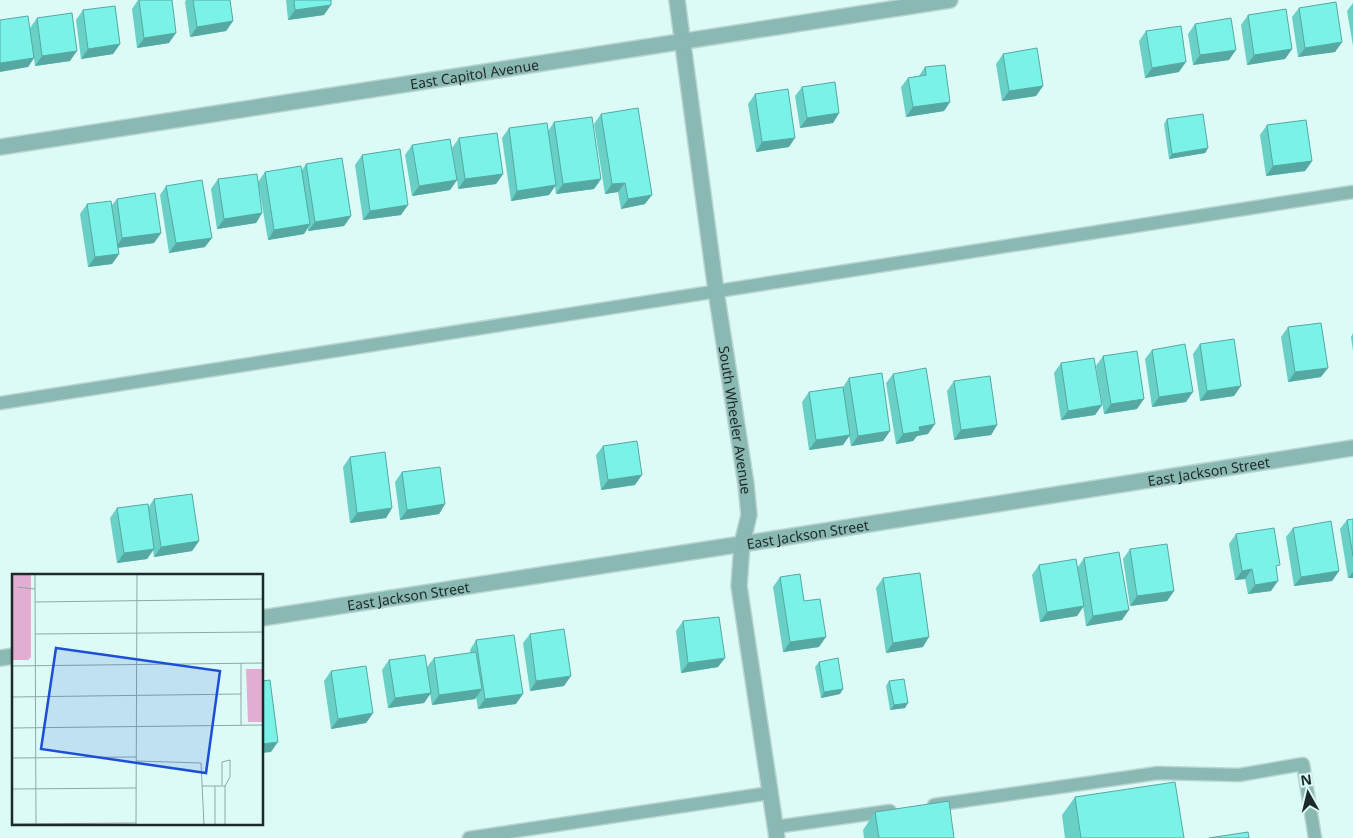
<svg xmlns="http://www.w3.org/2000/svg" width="1353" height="838" font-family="'Noto Sans',sans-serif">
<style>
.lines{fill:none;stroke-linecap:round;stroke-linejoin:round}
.service-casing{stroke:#bad5d2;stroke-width:15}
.minor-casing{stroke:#bad5d2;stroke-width:18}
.service{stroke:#8ab8b3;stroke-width:12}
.minor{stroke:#8ab8b3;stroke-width:15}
.wall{fill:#69d0c7}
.shaded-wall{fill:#55a9a2}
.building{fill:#7af2e7;stroke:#55a9a2}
.labels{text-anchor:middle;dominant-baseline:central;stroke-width:4;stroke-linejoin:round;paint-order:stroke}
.street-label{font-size:14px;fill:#1e2a29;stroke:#dcfbf7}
.inset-road{fill:none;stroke:#90a7a5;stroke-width:1}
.view{fill:#1d4ed8;fill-opacity:0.15;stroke:#1d4ed8;stroke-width:2.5}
.inset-edge{fill:none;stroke:#1e2a29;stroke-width:2.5}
</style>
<rect width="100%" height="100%" fill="#dcfbf7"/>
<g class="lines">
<defs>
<g id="service">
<path d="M0 403 1353 192"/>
<path d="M934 805 1158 773 1239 775 1303 764 1315 838"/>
<path d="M775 827 890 811"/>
<path d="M469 838 770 793"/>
</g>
<g id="minor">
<path id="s1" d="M677 0 716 291 746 484 749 515 742 544 739 586 777 838"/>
<path id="s2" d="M0 147 950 0"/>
<path id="s3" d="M262 618 742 544 1353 448"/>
<path d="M0 658 14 656"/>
</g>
</defs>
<use href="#service" class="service-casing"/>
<use href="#minor" class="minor-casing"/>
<use href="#service" class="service"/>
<use href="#minor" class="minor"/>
</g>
<g class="wall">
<path d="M138 0H172L169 43 137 48 132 9Z"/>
<path d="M186 0H230L233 21 226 31 190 37 185 2Z"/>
<path d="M286 0H331L324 15 288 20Z"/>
<path d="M1353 3V46L1347 11Z"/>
<path d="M1299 8 1342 42 1335 52 1298 57 1292 17Z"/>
<path d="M83 10 120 44 113 54 81 59 76 20Z"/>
<path d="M1248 15 1292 49 1285 59 1247 65 1241 25Z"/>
<path d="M37 18 70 61 35 66 34 58 28 67 30 28Z"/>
<path d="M1195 24 1229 60 1193 65 1188 34Z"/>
<path d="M1146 31 1179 72 1145 78 1139 41Z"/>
<path d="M1003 54 1043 86 1036 96 1002 101 996 64Z"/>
<path d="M925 67 950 102 944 111 906 117 901 87 908 78 919 76Z"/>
<path d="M802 87 839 113 833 123 800 128 795 96Z"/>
<path d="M755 94 789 147 756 152 748 104Z"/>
<path d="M601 114 645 204 621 209 618 192 605 194 594 124Z"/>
<path d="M1167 119 1208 148 1205 153 1169 159 1164 124Z"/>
<path d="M554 122 601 179 594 189 556 194 555 186 549 195 511 201 502 138 509 128 548 131Z"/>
<path d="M1267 125 1312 161 1305 171 1266 176 1260 135Z"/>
<path d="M459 138 503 174 496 184 458 189 457 180 450 190 412 196 405 155 412 145 456 175 452 148Z"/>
<path d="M362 155 401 215 363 220 355 165Z"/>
<path d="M306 164 351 216 344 226 308 231V228L304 234 268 240 258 182 265 172 302 170Z"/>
<path d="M218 179 262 213 256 223 217 229 211 189Z"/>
<path d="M166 186 205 247 169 253 160 195Z"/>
<path d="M117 199 161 233 154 243 118 248 119 254 112 264 88 267 80 214 87 204 112 205Z"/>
<path d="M1288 327 1321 377 1288 382 1281 337Z"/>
<path d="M1353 333V351L1351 337Z"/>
<path d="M1200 344 1234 396 1200 401 1193 354Z"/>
<path d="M1152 350 1186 402 1152 407 1145 359Z"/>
<path d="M1103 356 1137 409 1104 414 1096 366Z"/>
<path d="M1061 363 1102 405 1095 415 1061 420 1054 373Z"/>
<path d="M893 374 928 434 917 436 913 441 896 444 886 383Z"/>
<path d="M849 378 890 431 883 441 851 446 849 436 843 445 809 450 802 402 809 392 843 387Z"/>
<path d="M954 381 997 425 991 435 954 440 947 391Z"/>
<path d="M603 446 635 485 601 490 596 455Z"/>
<path d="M350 457 392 508 386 518 350 523 343 467Z"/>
<path d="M402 472 445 504 439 514 400 520 395 482Z"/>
<path d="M154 499 199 541 192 551 154 557 153 550 147 559 117 563 110 518 117 508H148Z"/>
<path d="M1353 519V578H1348L1340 529 1347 520Z"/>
<path d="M1293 528 1339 571 1332 581 1294 586 1286 537Z"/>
<path d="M1236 534 1276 570 1271 591 1248 594 1245 579 1235 580 1229 544Z"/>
<path d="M1130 549 1174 591 1167 601 1130 606 1123 559Z"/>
<path d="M1084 558 1122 620 1086 626 1083 606 1077 616 1040 622 1032 575 1039 565 1078 567Z"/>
<path d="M780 577 804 601 819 647 783 652 773 587Z"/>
<path d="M883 578 923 647 886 653 876 588Z"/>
<path d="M683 621 718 667 681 673 676 631Z"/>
<path d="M530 634 564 686 530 691 523 643Z"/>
<path d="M476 640 516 704 478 709 476 696 475 699 432 705 430 694 424 703 388 708 382 670 389 660 427 667 434 658 470 653V650Z"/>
<path d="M819 662 840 694 821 698 815 667Z"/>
<path d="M331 671 373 713 366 723 331 729 324 681Z"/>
<path d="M889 681 905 708 890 710 886 686Z"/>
<path d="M1075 797 1184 838H1065L1062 815Z"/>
<path d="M875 812 954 838H864L863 830Z"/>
</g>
<g class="shaded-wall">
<path d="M331 5 324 15 288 20 295 10Z"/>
<path d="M233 21 226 31 190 37 197 27Z"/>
<path d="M176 33 169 43 137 48 144 38Z"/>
<path d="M1342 42 1335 52 1298 57 1305 48Z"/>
<path d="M120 44 113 54 81 59 88 49Z"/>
<path d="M1292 49 1285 59 1247 65 1254 55Z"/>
<path d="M1236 50 1229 60 1193 65 1200 55Z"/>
<path d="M77 51 70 61 35 66 42 56Z"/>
<path d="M34 58 28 67 0 72V63Z"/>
<path d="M1186 62 1179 72 1145 78 1152 68Z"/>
<path d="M1043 86 1036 96 1002 101 1009 91Z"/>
<path d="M950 102 944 111 906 117 913 107Z"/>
<path d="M839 113 833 123 800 128 807 118Z"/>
<path d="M795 138 789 147 756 152 762 142Z"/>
<path d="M1208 148 1205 153 1169 159 1172 154Z"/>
<path d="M1312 161 1305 171 1266 176 1273 166Z"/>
<path d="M503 174 496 184 458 189 465 179Z"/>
<path d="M601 179 594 189 556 194 563 184Z"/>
<path d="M457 180 450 190 412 196 419 186Z"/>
<path d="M625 183 618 192 605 194 612 184Z"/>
<path d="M556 185 549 195 511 201 517 191Z"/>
<path d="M652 195 645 204 621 209 628 199Z"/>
<path d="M408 205 401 215 363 220 370 211Z"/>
<path d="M262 213 256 223 217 229 224 219Z"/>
<path d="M351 216 344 226 308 231 315 222Z"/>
<path d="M310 224 304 234 268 240 274 230Z"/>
<path d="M161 233 154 243 116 248 122 238Z"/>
<path d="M212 238 205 247 169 253 176 243Z"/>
<path d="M119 254 112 264 88 267 95 257Z"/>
<path d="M1328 368 1321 377 1288 382 1295 372Z"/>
<path d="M1241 386 1234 396 1200 401 1207 391Z"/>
<path d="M1193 392 1186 402 1152 407 1159 397Z"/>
<path d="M1144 399 1137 409 1104 414 1111 404Z"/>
<path d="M1102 405 1095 415 1061 420 1068 411Z"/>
<path d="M935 424 928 434 917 436 913 441 896 444 903 434 919 427Z"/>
<path d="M997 425 991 435 954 440 961 430Z"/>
<path d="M890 431 883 441 851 446 858 436Z"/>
<path d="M850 435 843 445 809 450 816 440Z"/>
<path d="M642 475 635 485 601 490 608 480Z"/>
<path d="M445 504 439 514 400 520 407 510Z"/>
<path d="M392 508 386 518 350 523 357 513Z"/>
<path d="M199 541 192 551 154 557 161 547Z"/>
<path d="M154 549 147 559 117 563 124 553Z"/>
<path d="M1252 569 1245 579 1235 580 1242 571Z"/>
<path d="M1339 571 1332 581 1294 586 1301 577Z"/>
<path d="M1353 572V578H1348Z"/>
<path d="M1278 581 1271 591 1248 594 1255 585Z"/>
<path d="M1174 591 1167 601 1130 606 1137 596Z"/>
<path d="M1084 606 1077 616 1040 622 1047 612Z"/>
<path d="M1129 610 1122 620 1086 626 1093 616Z"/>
<path d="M826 637 819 647 783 652 790 642Z"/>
<path d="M929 637 923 647 886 653 893 643Z"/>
<path d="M725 658 718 667 681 673 688 663Z"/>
<path d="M571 676 564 686 530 691 536 681Z"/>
<path d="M482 689 475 699 432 705 439 695Z"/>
<path d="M843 689 840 694 821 698 824 692Z"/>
<path d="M431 693 424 703 388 708 395 698Z"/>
<path d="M523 694 516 704 478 709 485 699Z"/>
<path d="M908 703 905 708 890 710 894 705Z"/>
<path d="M373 713 366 723 331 729 338 719Z"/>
<path d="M278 742 271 752 262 753V744Z"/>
</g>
<g class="building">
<path d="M139 0H172L176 33 144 38Z"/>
<path d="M193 0H230L233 21 197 27Z"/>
<path d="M294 0H331V5L295 10Z"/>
<path d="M1336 2 1342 42 1305 48 1299 8Z"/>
<path d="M115 6 120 44 88 49 83 10Z"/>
<path d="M1286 9 1292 49 1254 55 1248 15Z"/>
<path d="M72 13 77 51 42 56 37 18Z"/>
<path d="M28 16 34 58 0 63V20Z"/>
<path d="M1231 18 1236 50 1200 55 1195 24Z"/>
<path d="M1181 26 1186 62 1152 68 1146 31Z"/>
<path d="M1037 48 1043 86 1009 91 1003 54Z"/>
<path d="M945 65 950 102 913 107 908 78 926 75 925 67Z"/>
<path d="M835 82 839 113 807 118 802 87Z"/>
<path d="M788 89 795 138 762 142 755 94Z"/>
<path d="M638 108 652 195 628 199 625 183 612 184 601 114Z"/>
<path d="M1203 114 1208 148 1172 154 1167 119Z"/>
<path d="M592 117 601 179 563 184 554 122Z"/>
<path d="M1306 120 1312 161 1273 166 1267 125Z"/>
<path d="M547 123 556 185 517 191 509 128Z"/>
<path d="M497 133 503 174 465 179 459 138Z"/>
<path d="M450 139 457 180 419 186 412 145Z"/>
<path d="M400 149 408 205 370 211 362 155Z"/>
<path d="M342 158 351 216 315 222 306 164Z"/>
<path d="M301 166 310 224 274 230 265 172Z"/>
<path d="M257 174 262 213 224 219 218 179Z"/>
<path d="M202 180 212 238 176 243 166 186Z"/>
<path d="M155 193 161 233 122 238 117 199Z"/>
<path d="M111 201 119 254 95 257 87 204Z"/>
<path d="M1321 323 1328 368 1295 372 1288 327Z"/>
<path d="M1234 339 1241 386 1207 391 1200 344Z"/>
<path d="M1185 344 1193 392 1159 397 1152 350Z"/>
<path d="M1137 351 1144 399 1111 404 1103 356Z"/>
<path d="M1094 358 1102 405 1068 411 1061 363Z"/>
<path d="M926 368 935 424 919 427 920 431 903 434 893 374Z"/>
<path d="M882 373 890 431 858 436 849 378Z"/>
<path d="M990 376 997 425 961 430 954 381Z"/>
<path d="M843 387 850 435 816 440 809 392Z"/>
<path d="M637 441 642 475 608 480 603 446Z"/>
<path d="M385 452 392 508 357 513 350 457Z"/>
<path d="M440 467 445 504 407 510 402 472Z"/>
<path d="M192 494 199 541 161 547 154 499Z"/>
<path d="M148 504 154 549 124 553 117 508Z"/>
<path d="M1353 519V556L1347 520Z"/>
<path d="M1331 521 1339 571 1301 577 1293 528Z"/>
<path d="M1274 528 1280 565 1276 566 1278 581 1255 585 1252 569 1242 571 1236 534Z"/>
<path d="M1167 544 1174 591 1137 596 1130 549Z"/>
<path d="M1119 552 1129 610 1093 616 1084 558Z"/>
<path d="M1076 559 1084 606 1047 612 1039 565Z"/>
<path d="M920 573 929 637 893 643 883 578Z"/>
<path d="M800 574 804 601 820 599 826 637 790 642 780 577Z"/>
<path d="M719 617 725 658 688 663 683 621Z"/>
<path d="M564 629 571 676 536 681 530 634Z"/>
<path d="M514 635 523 694 485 699 476 640Z"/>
<path d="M476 652 482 689 439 695 434 658Z"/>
<path d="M425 655 431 693 395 698 389 660Z"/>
<path d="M838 658 843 689 824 692 819 662Z"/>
<path d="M366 666 373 713 338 719 331 671Z"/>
<path d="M904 679 908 703 894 705 889 681Z"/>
<path d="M270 680 278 742 262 744V681Z"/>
<path d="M1175 782 1184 838H1081L1075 797Z"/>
<path d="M949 801 954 838H879L875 812Z"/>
<path d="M1248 832 1249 838H1209Z"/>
</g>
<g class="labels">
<g class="street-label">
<text stroke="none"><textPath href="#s2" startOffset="480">East Capitol Avenue</textPath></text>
<text stroke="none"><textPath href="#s1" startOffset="424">South Wheeler Avenue</textPath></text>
<text stroke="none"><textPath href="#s3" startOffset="958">East Jackson Street</textPath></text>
<text stroke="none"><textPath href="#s3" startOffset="552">East Jackson Street</textPath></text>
<text stroke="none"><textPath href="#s3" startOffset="148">East Jackson Street</textPath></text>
</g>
</g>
<g transform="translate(12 574)">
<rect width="251" height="251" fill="#dcfbf7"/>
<path d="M0 0H19V83L16 86H0ZM234 95H251V148H236Z" fill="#e3acd1"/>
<path class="inset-road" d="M23 0 24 251M5 13 23 15M23 28 252 25M23 60 252 58M229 89V151M0 92 252 89M0 123 229 120M0 154 252 151M0 184 124 183M124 187 189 189 192 251M210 211V188L218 186V203L213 212M190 212H213V251M203 212V251M0 215 124 214M0 250 124 249M124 251 125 0"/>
<path class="view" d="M44 74 208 97 194 199 29 175Z"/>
<rect width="251" height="251" class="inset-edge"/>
</g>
<g transform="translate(1308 793) rotate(352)" stroke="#dcfbf7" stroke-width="4" paint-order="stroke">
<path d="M0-4L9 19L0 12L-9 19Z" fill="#1e2a29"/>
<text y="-8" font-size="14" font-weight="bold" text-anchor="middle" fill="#1e2a29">N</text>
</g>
</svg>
